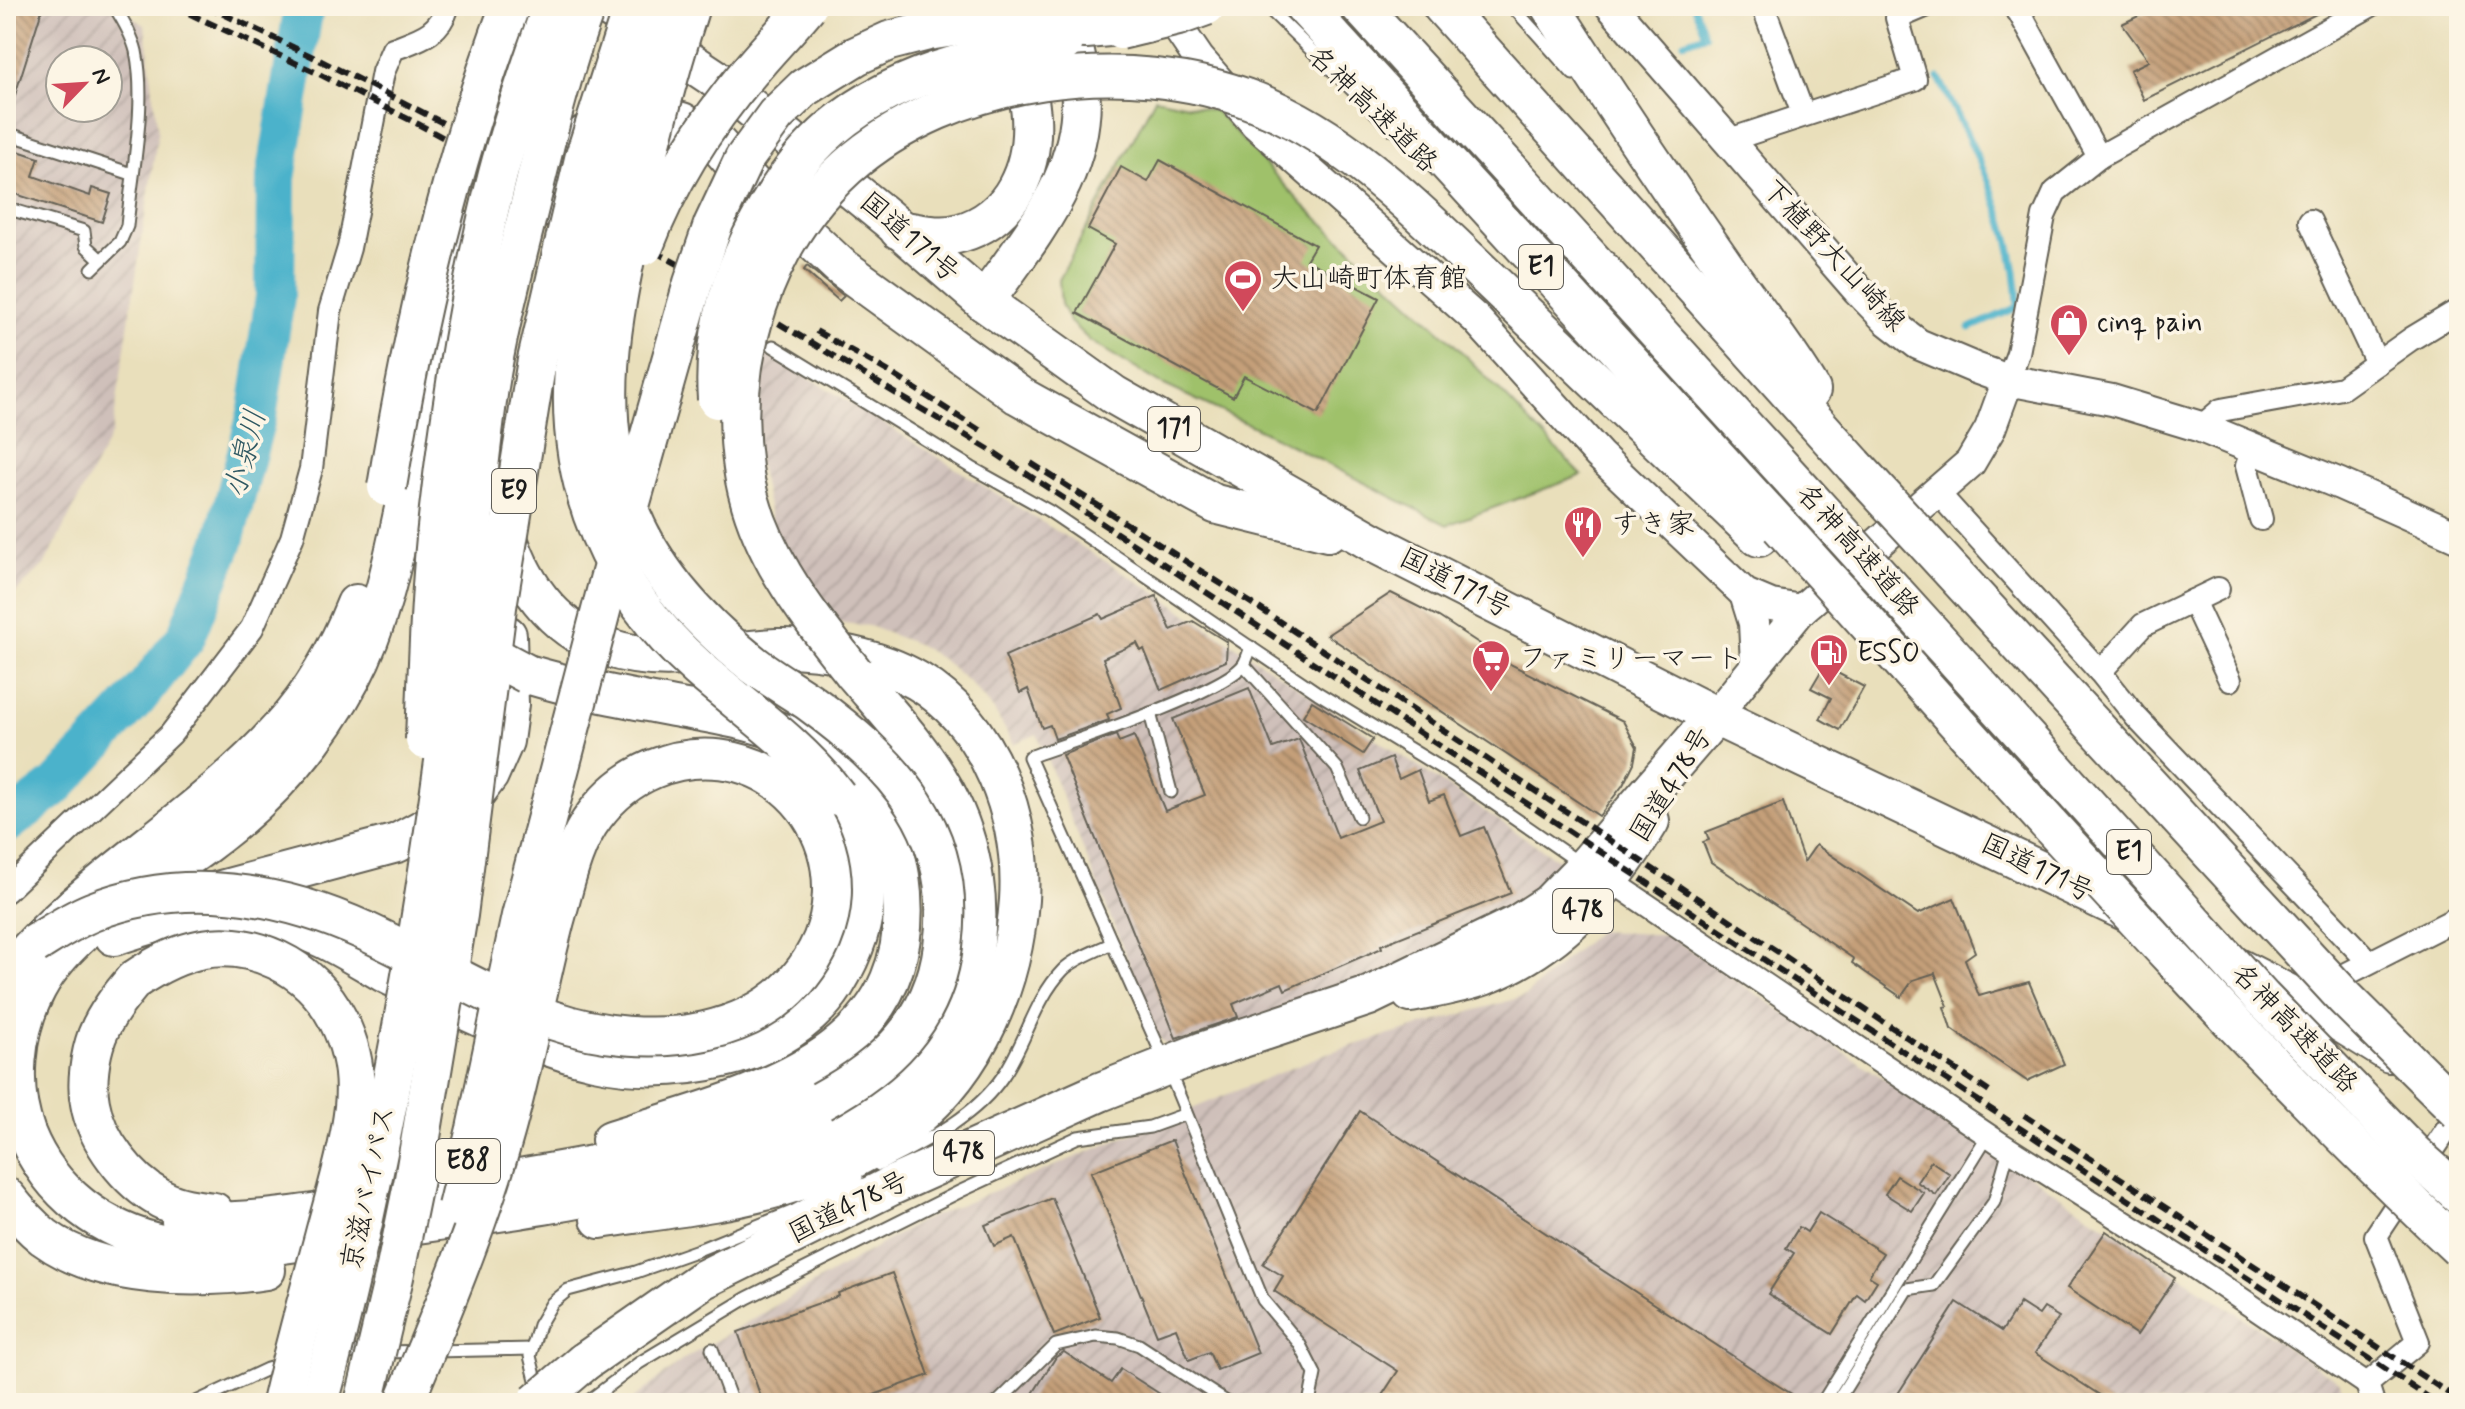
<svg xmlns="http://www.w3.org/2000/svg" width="2465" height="1409" font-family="Mynerve,'Klee One',sans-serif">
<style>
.industrial{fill:url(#industrial-furrows);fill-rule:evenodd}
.garden{fill:#9fc16b;stroke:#5e6e44;stroke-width:2}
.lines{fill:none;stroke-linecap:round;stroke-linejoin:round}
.stream{stroke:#4cb2cb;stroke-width:7}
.river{stroke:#4cb2cb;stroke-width:40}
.building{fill:url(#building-back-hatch)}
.lane-casing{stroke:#646054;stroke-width:15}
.street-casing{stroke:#646054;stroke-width:26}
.secondary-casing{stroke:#646054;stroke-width:34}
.highway-casing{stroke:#646054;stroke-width:42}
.lane{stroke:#fff;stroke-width:11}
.street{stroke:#fff;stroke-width:22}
.secondary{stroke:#fff;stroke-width:30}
.highway{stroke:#fff;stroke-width:38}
.rail{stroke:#1c1c1c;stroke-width:6;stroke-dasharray:12 6;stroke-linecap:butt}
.highway-bridge-casing{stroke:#646054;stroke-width:42;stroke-linecap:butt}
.highway-bridge{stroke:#fff;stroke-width:38}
.labels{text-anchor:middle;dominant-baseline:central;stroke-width:7;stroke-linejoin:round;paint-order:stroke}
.shield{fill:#fcf5e5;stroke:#5f5d58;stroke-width:2}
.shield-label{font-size:26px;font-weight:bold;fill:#1c1c1c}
.street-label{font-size:28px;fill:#1c1c1c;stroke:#fcf5e5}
.poi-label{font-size:28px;fill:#1c1c1c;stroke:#fcf5e5;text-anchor:start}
.water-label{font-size:30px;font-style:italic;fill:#2f5862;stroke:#fcf5e5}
</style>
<defs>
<pattern id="industrial-furrows" width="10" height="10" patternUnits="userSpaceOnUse" patternTransform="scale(2)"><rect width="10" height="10" fill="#cfc0ba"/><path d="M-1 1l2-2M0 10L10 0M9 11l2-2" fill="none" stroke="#b1a49f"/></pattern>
<pattern id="building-back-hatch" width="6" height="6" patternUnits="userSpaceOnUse" patternTransform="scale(2)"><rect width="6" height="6" fill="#c49f79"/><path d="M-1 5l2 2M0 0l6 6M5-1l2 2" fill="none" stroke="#9e8162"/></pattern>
</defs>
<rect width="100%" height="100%" fill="#fcf5e5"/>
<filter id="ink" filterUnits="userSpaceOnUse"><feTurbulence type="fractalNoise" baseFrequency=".0125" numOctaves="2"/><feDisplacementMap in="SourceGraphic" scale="16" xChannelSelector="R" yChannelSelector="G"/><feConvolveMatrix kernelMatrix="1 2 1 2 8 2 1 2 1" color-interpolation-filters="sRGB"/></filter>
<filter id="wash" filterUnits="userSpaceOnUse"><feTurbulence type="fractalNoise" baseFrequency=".006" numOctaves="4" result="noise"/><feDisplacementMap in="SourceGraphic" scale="32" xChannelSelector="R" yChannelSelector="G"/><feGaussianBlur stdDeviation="1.8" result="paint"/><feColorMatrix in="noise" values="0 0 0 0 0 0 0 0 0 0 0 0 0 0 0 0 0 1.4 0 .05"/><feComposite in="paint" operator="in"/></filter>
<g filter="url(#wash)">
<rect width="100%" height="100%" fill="#e9dfbb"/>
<g class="industrial">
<path d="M6 6H114L145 25 158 132 112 433 45 564 6 602ZM60 60H108V108H60Z"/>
<path d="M762 348 1153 591 1563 863 1549 889 1394 974 1167 1047 1158 1036 1037 734 1014 744 993 709 970 683 943 660 919 645 869 626 835 622 774 534 752 432Z"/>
<path d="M1598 931 1668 935 2340 1382 2345 1403H628L684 1359 919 1222 1327 1053 1525 996Z"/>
</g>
<path class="garden" d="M1155 98 1216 111 1303 205 1451 341 1582 475 1447 525 1261 430 1160 383 1090 341 1069 321 1061 304 1059 280Z"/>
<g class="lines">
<g class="stream">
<path d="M1684 42 1705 35 1694 6"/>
<path d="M1939 78C1974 149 2017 226 2018 307L1970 328"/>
</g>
<path class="river" d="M6 824 56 786 136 700 186 637 224 541 258 410 275 297 276 178 304 6"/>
</g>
<g id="blocks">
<g class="building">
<path d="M6 6H43L10 111H6Z"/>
<path d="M2159 6H2332L2144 100 2130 70 2149 61 2122 24Z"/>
<path d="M6 147 39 158 33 176 90 196 92 188 111 194 102 222 6 191Z"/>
<path d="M1160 160 1315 245 1306 260 1379 298 1318 414 1244 376 1233 397 1077 313 1115 244 1088 229 1121 167 1148 182Z"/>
<path d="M807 266 844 296 839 301 804 270Z"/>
<path d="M1391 593 1439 617 1512 665 1623 721 1637 747 1634 763 1623 785 1599 816 1327 635Z"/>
<path d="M1156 596 1171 630 1193 621 1227 642 1226 661 1161 690 1144 649 1141 651 1137 643 1103 658 1121 708 1107 714 1109 720 1055 739 1050 725 1042 728 1028 689 1020 693 1005 656 1100 614 1103 619Z"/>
<path d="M1824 666 1864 687 1840 730 1820 719 1831 698 1811 688Z"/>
<path d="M1249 688 1273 748 1299 739 1338 838 1380 821 1360 771 1391 758 1399 779 1418 770 1429 801 1444 795 1461 836 1484 827 1511 893 1381 945 1382 948 1285 990 1282 983 1233 1004 1238 1017 1176 1038 1062 755 1116 735 1119 742 1134 736 1165 811 1205 795 1173 719Z"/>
<path d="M1312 701 1373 739 1363 754 1303 716Z"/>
<path d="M1783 802 1804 862 1816 845 1918 914 1954 898 1975 952 1965 959 1979 996 2029 982 2064 1064 2027 1081 1951 1029 1944 1007 1948 1006 1935 973 1913 980 1901 997 1852 963 1854 959 1711 862 1703 842 1709 840 1706 832Z"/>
<path d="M1360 1111 1774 1383 1806 1403H1377L1398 1371 1274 1291 1283 1276 1263 1264Z"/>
<path d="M1172 1140 1258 1353 1217 1370 1209 1352 1189 1360 1176 1328 1157 1335 1091 1172Z"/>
<path d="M1931 1161 1950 1174 1936 1195 1917 1182Z"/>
<path d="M1897 1176 1924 1193 1912 1211 1885 1194Z"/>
<path d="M1052 1198 1100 1317 1054 1335 1014 1237 994 1246 985 1225Z"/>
<path d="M1819 1213 1883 1253 1869 1276 1877 1281 1865 1300 1857 1294 1832 1334 1768 1294 1794 1253 1786 1248 1799 1227 1807 1232Z"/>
<path d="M2106 1231 2175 1278 2137 1335 2067 1288Z"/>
<path d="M892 1273 929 1375 852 1403H763L738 1332 839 1296 838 1293Z"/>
<path d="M1957 1302 2002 1331 2020 1303 2039 1315 2044 1308 2059 1317 2035 1353 2112 1403H1892Z"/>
<path d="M1064 1352 1111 1383 1121 1369 1174 1403H1027L1056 1357Z"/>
</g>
</g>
</g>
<g filter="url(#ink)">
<use href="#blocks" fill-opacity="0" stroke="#646054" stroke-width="2"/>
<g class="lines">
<defs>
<g id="lane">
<path d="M1266 6 1393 130"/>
<path d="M1512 6 1573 74"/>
<path d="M6 133 132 174"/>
<path d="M6 208 84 231 86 246 101 260"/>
<path d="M92 269 120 242 127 226C132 172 147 104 136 51 132 35 123 20 114 6"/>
<path d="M773 346 972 468 1049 511 1318 693 1451 774 1581 864"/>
<path d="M1251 647C1249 652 1247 659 1244 664 1225 692 1069 743 1029 757L1167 1066 1263 1300 1299 1343 1315 1374 1309 1403"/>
<path d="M1244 665 1337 768 1359 817"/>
<path d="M1150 713 1171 792"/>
<path d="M879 1165C923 1142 974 1119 1003 1076 1026 1043 1034 1000 1063 970 1075 958 1097 951 1112 943"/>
<path d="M712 1349 732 1403"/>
<path d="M336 1353 532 1349"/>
<path d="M544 1389 536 1380 530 1356 539 1325 552 1303 568 1290 636 1272 698 1250 794 1211 857 1177"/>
<path d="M194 1403 267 1369 285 1364"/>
<path d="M586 1403 639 1363 747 1298 961 1191 1078 1137 1150 1127 1186 1114"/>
<path d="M997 1403 1056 1345 1096 1336 1118 1338 1139 1345 1228 1403"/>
<path d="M1822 1403 1988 1135"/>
<path d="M1836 1403 1907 1289 1934 1285 1994 1202 2009 1149"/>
</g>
<g id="street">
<path d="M1763 6 1803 114"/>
<path d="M2013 6 2019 12 2099 157"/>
<path d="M1726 141 1915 79 1897 18 1925 6"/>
<path d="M2310 221 2377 363"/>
<path d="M2008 380 2018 353 2044 216 2055 192 2099 157 2370 6"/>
<path d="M2201 427 2221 410 2342 388 2411 339 2459 310"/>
<path d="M2253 448 2247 466 2261 519"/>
<path d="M1937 492 2100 672 2136 717 2369 962"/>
<path d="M2193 601 2230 680"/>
<path d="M2100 672 2143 625 2218 589"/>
<path d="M1610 880 2001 1144 2185 1261 2367 1384"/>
<path d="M6 891 171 734 252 628 292 538 311 469 330 311 349 248 383 72 393 49C419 39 439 35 448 6"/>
<path d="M2323 986 2459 917"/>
<path d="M2373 1403 2367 1384 2418 1342 2376 1236 2459 1111"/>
</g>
<g id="secondary">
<path d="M1163 6 1199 59 1256 124 1476 319 1599 455 1745 594 1771 605 1801 610"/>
<path d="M1611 6 1858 290 1887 320 1918 344 1975 368 2008 380 2112 400 2201 427 2340 484 2459 537"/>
<path d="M1745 594 1754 623 1756 664"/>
<path d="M1715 716 1801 610 1970 463 1990 429 2008 380"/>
</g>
<g id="highway">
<path d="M606 6 713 77 887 218 984 302 1114 395 1374 543 1715 716 2148 922 2324 1012 2390 1053"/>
<path d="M1304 6 1780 526"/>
<path d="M1360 6 1811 500"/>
<path d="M1442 6 1854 465"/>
<path d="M1550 6C1605 92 1661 176 1720 260 1750 304 1784 344 1811 390"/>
<path d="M536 210 557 167 573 144 594 128 620 117 660 116 682 122 718 145 753 185 840 266 1018 395 1215 504 1328 532"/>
<path d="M899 230C919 233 940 239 960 233 1013 218 1034 167 1031 116 1030 104 1028 91 1023 80 1007 46 980 27 950 6"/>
<path d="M468 232C442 319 426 410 406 499 393 560 381 622 352 677 316 745 267 799 206 844 149 886 71 925 37 988 14 1031 9 1088 26 1133 50 1193 103 1232 166 1245 227 1257 314 1239 376 1230 492 1213 607 1198 720 1168 772 1153 825 1139 871 1111 980 1042 1004 901 945 791 921 747 886 711 854 673"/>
<path d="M1469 260 1759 537"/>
<path d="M984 302C1035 231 1095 162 1078 69 1075 48 1068 24 1055 6"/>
<path d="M504 525C519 580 551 628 606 647 662 667 720 650 777 648 822 647 879 658 918 681 990 724 1024 819 1019 900 1013 984 978 1067 912 1121 821 1195 711 1202 600 1219"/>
<path d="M527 674C574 688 621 697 669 706 717 715 772 722 814 748 858 776 892 824 900 876 927 1062 746 1096 611 1140"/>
<path d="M213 892 397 843 451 814 477 791 489 775 504 741 509 704 507 635"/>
<path d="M114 936C170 917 207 907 267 921 284 925 304 930 320 937 342 947 362 960 383 972 412 987 442 999 471 1013 562 1055 625 1082 727 1057 769 1047 812 1021 835 985 877 916 872 866 837 796"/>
<path d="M6 976C84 880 199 820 281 728 314 692 338 649 356 604"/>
<path d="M134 980C120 997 105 1015 97 1036 90 1055 86 1083 90 1103 96 1140 128 1181 161 1199 178 1208 196 1210 214 1212"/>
<path d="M1411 993C1435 988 1460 984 1483 976 1560 946 1609 889 1650 821"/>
<path d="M6 1197C17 1211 30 1226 44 1237 102 1280 198 1280 266 1270"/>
<path d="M181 1222C271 1225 360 1205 447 1190 574 1169 702 1151 821 1101"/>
<path d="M584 1362 702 1280 891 1186 1100 1092 1204 1051 1369 996 1518 924 1549 904 1585 867 1715 716"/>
</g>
</defs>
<use href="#lane" class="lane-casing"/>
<use href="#street" class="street-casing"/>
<use href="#secondary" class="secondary-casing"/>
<use href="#highway" class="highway-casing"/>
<use href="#lane" class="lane"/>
<use href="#street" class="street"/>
<use href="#secondary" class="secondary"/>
<use href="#highway" class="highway"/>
<g class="rail">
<path d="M173 6 317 73 418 124 700 276 995 453 2437 1403"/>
<path d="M206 6C327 62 445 122 562 188"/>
<path d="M816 331 891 373 984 433"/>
<path d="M1031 463 1256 606 1994 1095"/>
<path d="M2024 1115 2459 1400"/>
</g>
<defs>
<g id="highway-bridge">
<path d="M690 6C667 78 648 151 632 225 613 316 593 408 625 499 649 567 698 621 754 665 771 678 790 689 808 701 894 764 959 831 943 946 933 1023 885 1066 821 1101"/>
<path d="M652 20 582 321C579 337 576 353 574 369 565 487 611 591 698 668 746 710 799 745 837 796"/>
<path d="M1120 30 1178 16 1206 6"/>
<path d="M644 246C668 183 706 123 750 71 768 49 789 28 807 6"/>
<path d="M717 399C713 345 727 288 750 240 796 145 855 94 956 65 991 55 1028 50 1064 42"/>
<path d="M1854 465 2344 997 2459 1111"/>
<path d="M387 487C414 323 451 162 510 6"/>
<path d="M1811 500 2262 998 2414 1154 2459 1194"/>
<path d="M1780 526C2002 771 2218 1021 2459 1248"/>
<path d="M472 639 499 659 527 674"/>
<path d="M854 673C806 612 754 548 743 468 727 359 764 242 847 167 952 74 1127 51 1256 102 1338 134 1407 200 1469 260"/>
<path d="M425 740C428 663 430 586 439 509 452 397 470 283 498 174 513 117 532 62 552 6"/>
<path d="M35 944C53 933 72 920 92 912 182 876 280 892 365 931 428 960 486 997 552 1020 645 1052 777 1044 822 940 834 911 835 878 826 848 791 742 659 729 595 815 572 845 565 885 555 920 536 993 524 1067 503 1139 477 1229 440 1317 404 1403"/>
<path d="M134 980C180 949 224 935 277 960 332 986 360 1046 354 1107 349 1151 335 1195 324 1237 309 1293 294 1347 281 1403"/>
<path d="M457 1207 476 1129 521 916 609 580 693 283 713 225 744 159 776 115 804 88 856 56 889 41 928 31 960 26 1001 25 1086 29 1145 24"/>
<path d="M319 1403C384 1161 425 913 457 665 469 572 476 479 489 387 497 333 513 273 526 220 544 148 560 76 586 6"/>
<path d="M364 1403 394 1277 414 1179 458 915 497 607 537 360 584 159 633 6"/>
<path d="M536 1403 584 1362"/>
</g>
</defs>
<use href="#highway-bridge" class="highway-bridge-casing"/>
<use href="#highway-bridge" class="highway-bridge"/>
</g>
</g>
<defs>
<symbol id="stadium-pin" viewBox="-11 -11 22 30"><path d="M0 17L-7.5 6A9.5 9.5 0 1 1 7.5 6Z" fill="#d1495b" stroke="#fcf5e5"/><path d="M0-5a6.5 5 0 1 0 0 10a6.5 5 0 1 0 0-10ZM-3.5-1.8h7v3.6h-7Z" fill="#fff"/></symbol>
<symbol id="shop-pin" viewBox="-11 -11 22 30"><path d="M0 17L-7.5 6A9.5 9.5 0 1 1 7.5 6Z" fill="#d1495b" stroke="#fcf5e5"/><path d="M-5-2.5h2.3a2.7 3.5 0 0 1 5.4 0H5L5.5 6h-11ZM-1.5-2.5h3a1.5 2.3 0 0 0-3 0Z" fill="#fff"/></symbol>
<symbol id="restaurant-pin" viewBox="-11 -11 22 30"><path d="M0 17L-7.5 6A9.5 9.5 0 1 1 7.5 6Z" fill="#d1495b" stroke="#fcf5e5"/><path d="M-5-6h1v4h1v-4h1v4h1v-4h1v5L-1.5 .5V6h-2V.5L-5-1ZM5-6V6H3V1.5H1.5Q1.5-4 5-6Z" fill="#fff"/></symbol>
<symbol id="fuel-pin" viewBox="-11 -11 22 30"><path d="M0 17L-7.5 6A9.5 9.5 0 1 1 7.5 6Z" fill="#d1495b" stroke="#fcf5e5"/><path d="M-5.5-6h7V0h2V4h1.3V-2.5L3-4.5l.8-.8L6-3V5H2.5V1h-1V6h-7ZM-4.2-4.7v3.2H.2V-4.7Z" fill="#fff"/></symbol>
<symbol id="supermarket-pin" viewBox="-11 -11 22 30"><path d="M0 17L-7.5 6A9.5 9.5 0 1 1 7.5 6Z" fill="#d1495b" stroke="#fcf5e5"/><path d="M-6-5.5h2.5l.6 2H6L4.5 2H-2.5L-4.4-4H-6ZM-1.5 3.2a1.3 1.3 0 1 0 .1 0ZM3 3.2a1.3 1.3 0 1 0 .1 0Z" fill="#fff"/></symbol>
</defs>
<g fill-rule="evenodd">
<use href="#stadium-pin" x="1221" y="257" width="44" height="60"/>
<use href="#shop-pin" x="2047" y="301" width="44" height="60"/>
<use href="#restaurant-pin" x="1561" y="503" width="44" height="60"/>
<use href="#fuel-pin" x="1807" y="631" width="44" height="60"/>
<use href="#supermarket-pin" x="1469" y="637" width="44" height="60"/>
</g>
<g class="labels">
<g class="shield">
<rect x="1519" y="245" width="44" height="44" rx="6"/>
<rect x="1148" y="407" width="52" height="44" rx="6"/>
<rect x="492" y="469" width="44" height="44" rx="6"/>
<rect x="2107" y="830" width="44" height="44" rx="6"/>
<rect x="1553" y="889" width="60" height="44" rx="6"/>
<rect x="934" y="1131" width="60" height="44" rx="6"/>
<rect x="436" y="1139" width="64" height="44" rx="6"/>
</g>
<g class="shield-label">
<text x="1541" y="267">E1</text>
<text x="1174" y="429">171</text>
<text x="514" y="491">E9</text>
<text x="2129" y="852">E1</text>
<text x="1583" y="911">478</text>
<text x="964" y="1153">478</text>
<text x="468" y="1161">E88</text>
</g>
<g class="street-label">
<text transform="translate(1372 110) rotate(44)">名神高速道路</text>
<text transform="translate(909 238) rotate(41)">国道171号</text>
<text transform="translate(1833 256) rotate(47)">下植野大山崎線</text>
<text transform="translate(1857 551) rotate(48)">名神高速道路</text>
<text transform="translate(1455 584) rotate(27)">国道171号</text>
<text transform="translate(1672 785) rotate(-58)">国道478号</text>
<text transform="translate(2037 869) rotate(26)">国道171号</text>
<text transform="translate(2294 1029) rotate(46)">名神高速道路</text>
<text transform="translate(369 1188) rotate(-78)">京滋バイパス</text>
<text transform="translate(849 1208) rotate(-26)">国道478号</text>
</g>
<g class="poi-label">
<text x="1271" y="279">大山崎町体育館</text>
<text x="2097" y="323">cinq pain</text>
<text x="1611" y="525">すき家</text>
<text x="1857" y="653">ESSO</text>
<text x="1519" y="659">ファミリーマート</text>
</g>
<g class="water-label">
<text transform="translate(246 454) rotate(-76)">小泉川</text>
</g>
</g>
<rect width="2465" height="1409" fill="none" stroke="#fcf5e5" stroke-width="32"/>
<g transform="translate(84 84) rotate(65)"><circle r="38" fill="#fcf5e5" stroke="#a29e95" stroke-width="2"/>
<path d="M0-6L14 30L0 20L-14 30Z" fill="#d1495b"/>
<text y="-12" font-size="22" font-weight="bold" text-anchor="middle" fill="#1c1c1c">N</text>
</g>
</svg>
